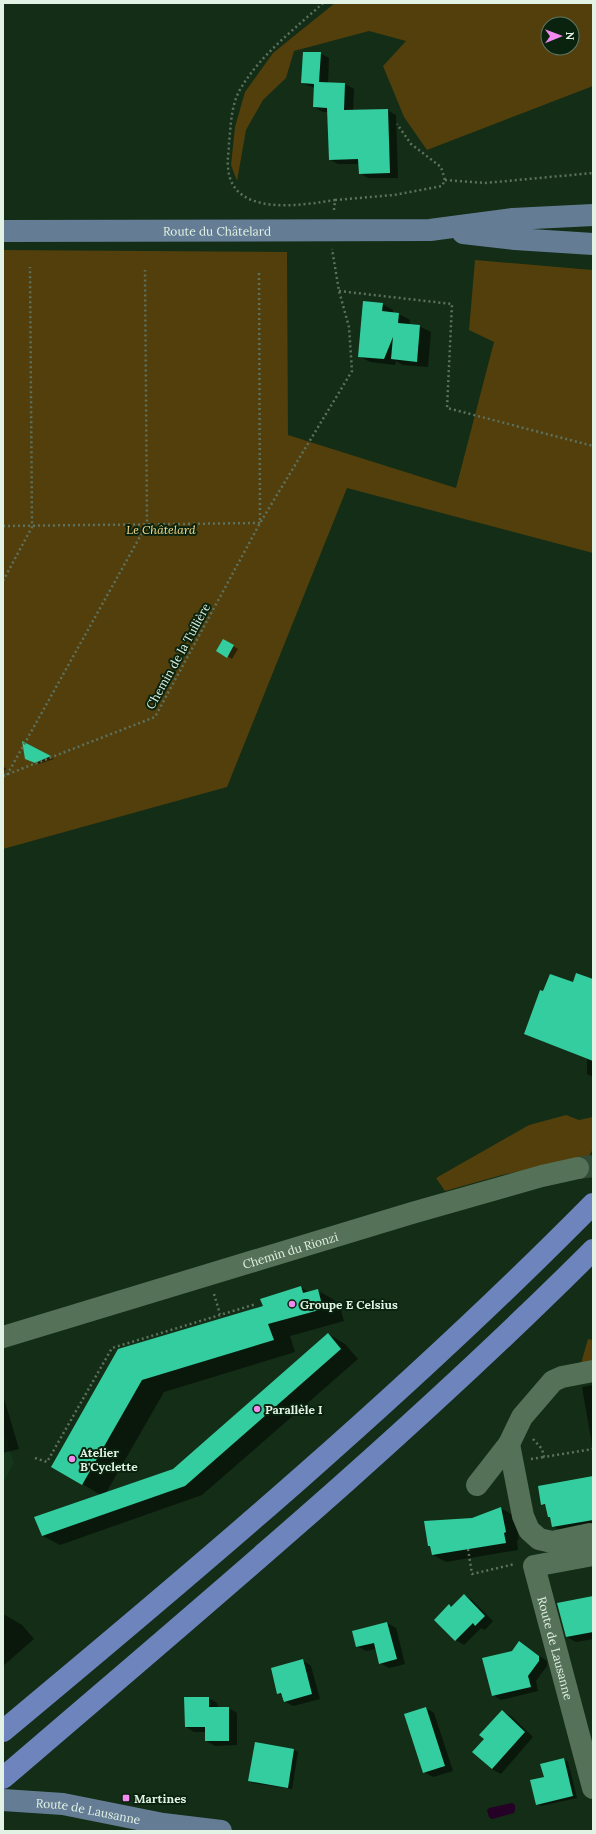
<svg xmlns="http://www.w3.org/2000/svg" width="596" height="1834" font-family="Lora,serif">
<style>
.built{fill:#15361b}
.green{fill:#523f0c;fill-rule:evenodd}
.water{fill:#260127}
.shadow{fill:#0007}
.building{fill:#33cd9f}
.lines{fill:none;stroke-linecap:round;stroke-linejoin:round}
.minor-tunnel{stroke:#324b36;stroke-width:22;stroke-dasharray:22 11;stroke-linecap:butt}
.path{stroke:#5c725f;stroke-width:2.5;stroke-dasharray:2 3;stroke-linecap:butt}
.minor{stroke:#557258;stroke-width:22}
.major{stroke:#647d95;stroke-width:22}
.highway{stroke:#6e84bd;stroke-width:22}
.poi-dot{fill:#f38af1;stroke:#09230e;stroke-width:1.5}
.labels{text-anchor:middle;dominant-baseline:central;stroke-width:4;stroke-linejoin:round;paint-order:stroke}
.street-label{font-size:12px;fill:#e2f2e4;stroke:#09230e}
.park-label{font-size:12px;font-style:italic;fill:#fcdc8e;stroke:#09230e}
.poi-label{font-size:12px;font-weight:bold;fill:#e2f2e4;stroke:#09230e;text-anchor:start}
</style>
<rect width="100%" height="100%" fill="#132d17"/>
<path class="built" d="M3 1427 14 1463 3 1483Z"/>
<g class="green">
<path d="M335 3H593V86L427 150 404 117 383 66 406 41 369 31 294 51 286 78 263 100 246 130 237 181 231 165 235 127 245 92 273 53ZM548 24H572V48H548Z"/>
<path d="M3 250 287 252 288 435 456 488 494 342 469 330 475 260 593 270V553L347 488 227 787 3 849Z"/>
<path d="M566 1115 579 1120 593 1117V1149L589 1156 502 1175 445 1191 436 1178 529 1125Z"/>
<path d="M588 1339 593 1340V1364L580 1367Z"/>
</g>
<path class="water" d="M512 1803 515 1805V1810L514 1813 492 1819 489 1817 487 1810 489 1808Z"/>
<g class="shadow">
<path d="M320 53 329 58 328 83 345 84 354 89 353 111 387 110 396 115 398 178H368L360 173 359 164H338L329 159 328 112H323L314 107 315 88 302 83Z"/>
<path d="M382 304 393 310V313L399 314 410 320 409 325 419 326 431 332 428 367 403 365 396 361 395 365 370 362 359 356Z"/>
<path d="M223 640 238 649 232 659 217 651Z"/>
<path d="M24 742 54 759 39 764 31 761Z"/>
<path d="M3 767 6 768 3 774Z"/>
<path d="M593 980V1077L587 1074V1059L525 1033 544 992 574 983Z"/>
<path d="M301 1288 310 1292 317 1290 339 1303 344 1321 290 1336 295 1352 164 1392 106 1493 173 1469 328 1334 345 1344 358 1359 202 1495 60 1545 43 1536 101 1495 53 1467 118 1350 264 1306Z"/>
<path d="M593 1385V1450L582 1387Z"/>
<path d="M3 1395 19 1449 3 1453Z"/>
<path d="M593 1477V1537L576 1540 553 1526 547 1507 542 1504Z"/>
<path d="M501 1508 514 1516 519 1539 517 1540 518 1550 446 1562 433 1555 432 1547 429 1545 473 1518Z"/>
<path d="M464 1595 472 1600 493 1621 485 1630 481 1628 464 1645 456 1640 449 1606 452 1608Z"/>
<path d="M593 1597V1639L576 1642 567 1637Z"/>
<path d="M5 1615 22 1625 34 1639 3 1666V1617Z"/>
<path d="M387 1623 396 1628 405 1664 389 1668 380 1663 376 1649 366 1651 357 1646Z"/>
<path d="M519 1642 547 1661V1666L536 1681 538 1691 501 1700 493 1695 512 1652Z"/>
<path d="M302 1660 311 1666 320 1699 293 1706 284 1701 283 1696 278 1693Z"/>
<path d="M209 1698 217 1703 218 1708H229L237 1713V1745L215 1746 206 1741V1732H194L186 1727Z"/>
<path d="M426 1708 434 1713 453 1771 433 1777 424 1772Z"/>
<path d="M502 1711 511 1716 533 1737 501 1774 492 1769 485 1739Z"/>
<path d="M294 1750 298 1752 292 1789 253 1783 249 1781Z"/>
<path d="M564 1759 568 1762 577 1798 541 1806 537 1804Z"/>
</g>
<g class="building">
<path d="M303 52H321L319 82 345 83 344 110 388 109 390 173 359 174 358 159 329 160 327 108 313 107 314 84 301 83Z"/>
<path d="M363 301 383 303 382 311 399 313 398 323 420 325 417 362 391 359 393 337 384 359 358 357Z"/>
<path d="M223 639 234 645 227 658 216 651Z"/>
<path d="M22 741 51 756 35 763 25 759Z"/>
<path d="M576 973 593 979V1061L524 1034 540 990 543 991 550 974 573 982Z"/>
<path d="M301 1286 303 1293 318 1289 323 1309 268 1324 274 1340 142 1380 82 1485 51 1467 118 1349 263 1306 260 1299Z"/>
<path d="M328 1333 341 1349 185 1486 42 1536 34 1517 173 1469Z"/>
<path d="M593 1476V1520L552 1527 550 1517H548L545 1504 541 1505 538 1486Z"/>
<path d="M501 1507 506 1532 504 1533 506 1543 432 1555 430 1546H428L424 1521 472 1518Z"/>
<path d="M464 1594 485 1616 475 1626 473 1623 455 1641 434 1620 449 1604 451 1607Z"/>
<path d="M593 1596V1632L566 1637 557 1603Z"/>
<path d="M387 1622 397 1659 379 1664 374 1643 356 1647 352 1631Z"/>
<path d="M519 1641 539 1656V1661L528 1676 531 1687 492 1696 482 1658 512 1651Z"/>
<path d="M303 1659 312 1694 284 1702 281 1693 277 1694 271 1668Z"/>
<path d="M184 1697H209V1707H229V1741H205V1727H185Z"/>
<path d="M426 1707 445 1766 423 1773 404 1714Z"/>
<path d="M502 1710 525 1732 492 1769 472 1752 484 1739 479 1735Z"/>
<path d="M255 1742 294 1749 288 1788 248 1781Z"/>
<path d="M564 1758 573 1796 536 1805 530 1780 544 1777 540 1764Z"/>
</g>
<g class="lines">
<path class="minor-tunnel" d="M578 1168 593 1166"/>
<g class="path">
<path d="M323 3C295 29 261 54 241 88 231 104 231 124 229 143 229 151 227 160 228 167 231 218 303 205 335 200L334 210"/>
<path d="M445 180 485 183 593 173"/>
<path d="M335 200 394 195 442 186 445 180 441 167 411 144 397 124"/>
<path d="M339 291 452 304 447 408 593 446"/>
<path d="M3 526 260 523 259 270"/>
<path d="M3 581 32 527 30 267"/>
<path d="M7 775 147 524 145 270"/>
<path d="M3 776 155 717 260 523 352 371 349 327 339 291 332 249"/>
<path d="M214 1294 220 1314"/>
<path d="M533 1439 542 1449 544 1457 593 1449"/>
<path d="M35 1458 47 1462 112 1348 256 1304"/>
<path d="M531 1459 544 1457"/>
<path d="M468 1549 472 1574 515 1564"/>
</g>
<g class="minor">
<path id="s1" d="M3 1337 412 1213 542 1176 578 1168"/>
<path d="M509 1444 523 1516 529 1530 539 1539 552 1542 590 1534"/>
<path d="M477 1485 509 1444 522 1417 553 1381 562 1377 593 1371"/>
<path id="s2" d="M593 1555 534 1566 593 1788"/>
</g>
<g class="major">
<path id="s3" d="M3 231 430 230 513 219 593 215"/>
<path d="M463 233 515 239 593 244"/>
<path id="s4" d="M3 1800 63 1804 163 1824 221 1831"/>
</g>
<g class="highway">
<path d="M3 1731C206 1562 407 1392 593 1204"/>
<path d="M3 1778C203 1606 406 1437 593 1250"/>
</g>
</g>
<g class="poi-dot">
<circle cx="292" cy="1304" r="4"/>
<circle cx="257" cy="1409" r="4"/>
<circle cx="72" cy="1459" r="4"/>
<rect x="122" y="1794" width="8" height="8" rx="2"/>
</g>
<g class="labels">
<g class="street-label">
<text stroke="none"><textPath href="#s3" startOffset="214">Route du Châtelard</textPath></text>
<text transform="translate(178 656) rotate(-61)">Chemin de la Tuilière</text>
<text stroke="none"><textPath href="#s1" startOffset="300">Chemin du Rionzi</textPath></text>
<text stroke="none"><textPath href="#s2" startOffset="145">Route de Lausanne</textPath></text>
<text stroke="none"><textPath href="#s4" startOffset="86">Route de Lausanne</textPath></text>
</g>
<g class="park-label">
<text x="161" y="529">Le Châtelard</text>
</g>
<g class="poi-label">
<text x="300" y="1304">Groupe E Celsius</text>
<text x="265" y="1409">Parallèle I</text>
<text x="80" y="1452">Atelier<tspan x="80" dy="14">B'Cyclette</tspan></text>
<text x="134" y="1798">Martines</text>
</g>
</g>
<rect width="596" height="1834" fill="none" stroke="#e2f2e4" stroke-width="8"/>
<g transform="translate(560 36) rotate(89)"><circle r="19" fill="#09230e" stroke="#607664"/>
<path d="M0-3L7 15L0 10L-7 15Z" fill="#f38af1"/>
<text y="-6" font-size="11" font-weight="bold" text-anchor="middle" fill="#e2f2e4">N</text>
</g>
</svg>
